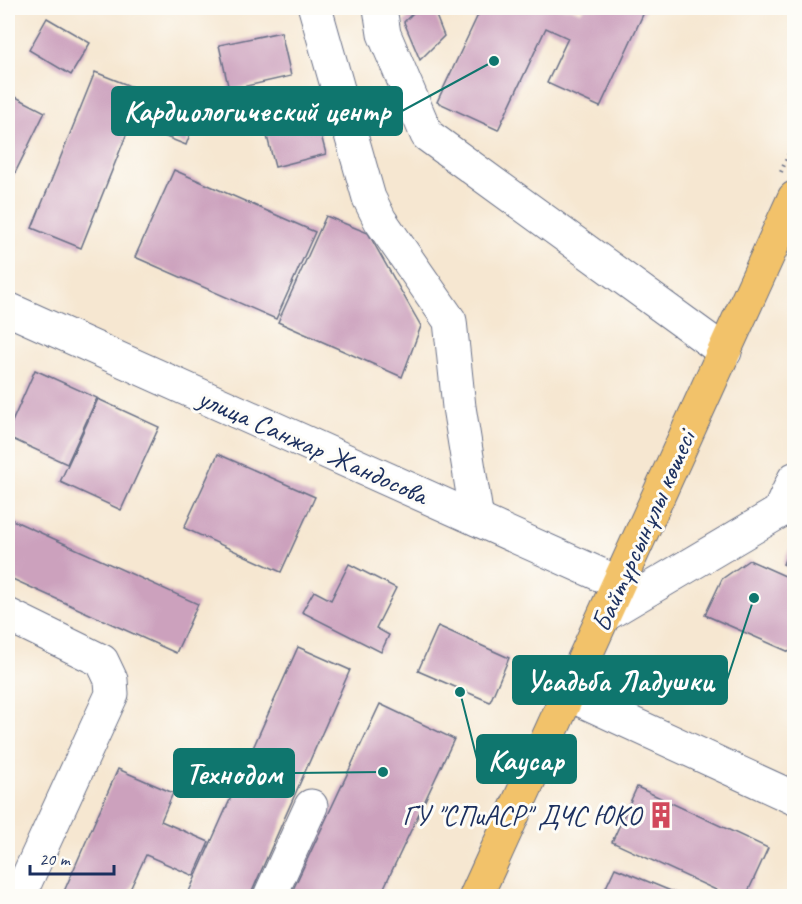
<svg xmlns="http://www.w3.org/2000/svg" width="802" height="904" font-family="Caveat,sans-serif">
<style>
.building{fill:#cca1bd}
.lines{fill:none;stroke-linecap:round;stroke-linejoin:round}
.minor-casing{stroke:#686f86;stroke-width:35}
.major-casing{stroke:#686f86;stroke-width:35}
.path{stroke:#686f86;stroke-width:4;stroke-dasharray:1.5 4.5;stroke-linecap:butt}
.minor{stroke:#fff;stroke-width:33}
.major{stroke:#f2c26a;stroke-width:33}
.labels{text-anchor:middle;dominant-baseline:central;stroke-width:6;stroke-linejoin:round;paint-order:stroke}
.street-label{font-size:28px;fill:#1b2f5e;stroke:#fdfcf7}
.poi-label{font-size:28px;fill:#1b2f5e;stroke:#fdfcf7;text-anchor:end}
.leader{fill:none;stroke:#0f766e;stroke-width:2}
.callout-dot{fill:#0f766e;stroke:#fdfcf7;stroke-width:2}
.callout{fill:#0f766e;stroke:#0f766e;stroke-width:2}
.callout-label{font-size:30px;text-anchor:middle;font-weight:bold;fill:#fff}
</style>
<rect width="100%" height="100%" fill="#fdfcf7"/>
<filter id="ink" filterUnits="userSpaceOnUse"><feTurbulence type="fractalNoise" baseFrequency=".0167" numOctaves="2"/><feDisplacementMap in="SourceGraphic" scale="12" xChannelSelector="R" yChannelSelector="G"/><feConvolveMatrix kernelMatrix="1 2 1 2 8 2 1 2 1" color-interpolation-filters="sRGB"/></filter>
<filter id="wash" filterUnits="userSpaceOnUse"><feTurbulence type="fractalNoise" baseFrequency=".008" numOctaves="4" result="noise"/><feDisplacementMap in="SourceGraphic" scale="24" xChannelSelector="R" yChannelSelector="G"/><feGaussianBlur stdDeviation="1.35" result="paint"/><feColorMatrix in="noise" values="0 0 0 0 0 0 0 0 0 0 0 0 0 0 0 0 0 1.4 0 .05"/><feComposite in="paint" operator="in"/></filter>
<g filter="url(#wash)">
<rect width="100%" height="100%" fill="#f6e7d1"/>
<g id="blocks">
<g class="building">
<path d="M418 8H433L444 36 420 60 404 22Z"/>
<path d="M461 8H571L581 12 583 8H646L600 107 547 83 568 38 546 28 498 130 437 102 478 15Z"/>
<path d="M47 18 90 43 71 75 29 50Z"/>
<path d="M281 32 291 76 229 90 219 45Z"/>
<path d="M95 72 198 113 186 145 131 123 81 248 32 228Z"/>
<path d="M8 93 45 112 13 177 8 175Z"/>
<path d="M312 100 326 154 275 167 261 113Z"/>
<path d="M174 170 315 232 276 319 135 257Z"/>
<path d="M326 216 368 233 421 326 402 377 278 322Z"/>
<path d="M35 370 97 398 67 464 8 437V431Z"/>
<path d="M98 399 159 427 121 510 60 482Z"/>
<path d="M218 454 315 497 281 572 184 528Z"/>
<path d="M8 518 198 604 176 653 8 577Z"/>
<path d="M794 539V569L783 564Z"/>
<path d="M749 560 794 580V654L705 615 722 579Z"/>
<path d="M349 564 396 588 376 628 389 635 381 652 302 612 314 591 331 600Z"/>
<path d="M438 626 509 658 490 702 418 671Z"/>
<path d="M298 647 350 670 250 896H187Z"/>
<path d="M380 704 454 739 380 896H290Z"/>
<path d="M118 769 173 793 161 821 209 842 194 876 146 855 127 896H62Z"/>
<path d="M637 787 768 848 746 896H729L612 842Z"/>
<path d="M615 868 683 896H602Z"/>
</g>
</g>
</g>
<g filter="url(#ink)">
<use href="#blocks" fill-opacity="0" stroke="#686f86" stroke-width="1.5"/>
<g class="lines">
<defs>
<g id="minor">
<path d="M315 8 369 198 380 220 450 321 459 407 477 519"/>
<path d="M380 8 384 34 427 135 725 352"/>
<path d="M8 309 619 583"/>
<path d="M8 615 102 661 111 680 112 694 19 896"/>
<path d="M605 615 779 512 794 479"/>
<path d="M568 694 794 798"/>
<path d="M270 896 311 806"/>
</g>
<path id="major" d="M476 896 794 198"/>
</defs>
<use href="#minor" class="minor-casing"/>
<use href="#major" class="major-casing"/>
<path class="path" d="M781 172 794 142"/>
<use href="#minor" class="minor"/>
<use href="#major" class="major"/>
</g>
</g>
<defs>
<symbol id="building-bare" viewBox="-9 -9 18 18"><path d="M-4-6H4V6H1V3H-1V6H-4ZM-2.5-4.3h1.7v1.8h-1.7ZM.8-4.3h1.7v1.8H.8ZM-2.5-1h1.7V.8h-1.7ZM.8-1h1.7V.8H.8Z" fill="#d1495b" stroke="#fdfcf7" stroke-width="2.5" paint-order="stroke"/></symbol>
</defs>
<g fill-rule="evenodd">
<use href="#building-bare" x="642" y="796" width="38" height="38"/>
</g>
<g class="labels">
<g class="street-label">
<text transform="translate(313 446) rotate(24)">улица Санжар Жандосова</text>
<text transform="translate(643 531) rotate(-66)">Байтұрсынұлы көшесі</text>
</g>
<g class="poi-label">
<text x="641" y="815">ГУ "СПиАСР" ДЧС ЮКО</text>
</g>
</g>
<path class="leader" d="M494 61L402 111M754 598L727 680M460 692L477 759M383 772L294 773"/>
<g class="callout-dot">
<circle cx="494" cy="61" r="6"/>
<circle cx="754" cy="598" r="6"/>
<circle cx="460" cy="692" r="6"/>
<circle cx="383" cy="772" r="6"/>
</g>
<g class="callout">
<rect x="112" y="87" width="290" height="48" rx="6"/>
<rect x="513" y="656" width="214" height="48" rx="6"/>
<rect x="477" y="735" width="99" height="48" rx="6"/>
<rect x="174" y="749" width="120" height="48" rx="6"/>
</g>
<g class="callout-label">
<text x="257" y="121">Кардиологический центр</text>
<text x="620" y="691">Усадьба Ладушки</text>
<text x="526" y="770">Каусар</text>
<text x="234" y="784">Технодом</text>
</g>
<rect width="802" height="904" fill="none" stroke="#fdfcf7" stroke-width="30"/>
<path d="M30 865v9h84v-9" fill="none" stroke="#1b2f5e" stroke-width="3"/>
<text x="39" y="865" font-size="18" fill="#1b2f5e" stroke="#fdfcf7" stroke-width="4.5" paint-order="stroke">20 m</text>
</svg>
